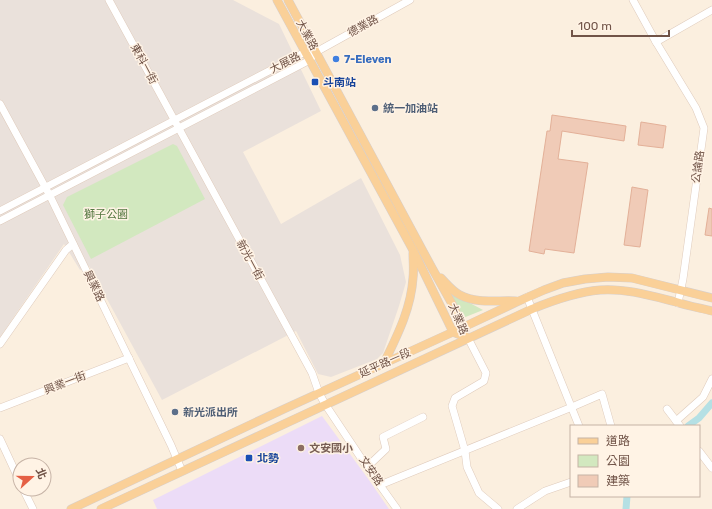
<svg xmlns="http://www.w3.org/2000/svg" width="712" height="509" font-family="Rubik,'Noto Sans TC',sans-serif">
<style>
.industrial{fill:#eae1db}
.education{fill:#ecdcf7}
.green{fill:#d2e8bf}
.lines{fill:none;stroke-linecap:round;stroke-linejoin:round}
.canal{stroke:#b5e0e4;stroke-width:7}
.building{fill:#f0cbb7;stroke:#e3b098}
.minor-casing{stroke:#dfcbbc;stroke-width:8}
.major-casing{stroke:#d7cfcc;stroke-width:9}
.minor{stroke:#fff;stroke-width:7}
.major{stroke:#fad098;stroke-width:8}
.shop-dot{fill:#3f7fe0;stroke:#fff3e5;stroke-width:1.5}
.transit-dot{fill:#1a4fb4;stroke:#fff3e5;stroke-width:1.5}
.service-dot{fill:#5c6f8a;stroke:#fff3e5;stroke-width:1.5}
.education-dot{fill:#8d6e63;stroke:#fff3e5;stroke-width:1.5}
.labels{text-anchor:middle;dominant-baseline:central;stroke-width:3;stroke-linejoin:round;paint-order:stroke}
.street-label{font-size:11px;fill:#715448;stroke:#fff3e5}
.shop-label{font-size:11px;font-weight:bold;fill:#366cbe;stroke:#fff3e5;text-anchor:start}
.transit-label{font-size:11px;font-weight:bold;fill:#164399;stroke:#fff3e5;text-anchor:start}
.service-label{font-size:11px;font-weight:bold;fill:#4e5e75;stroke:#fff3e5;text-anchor:start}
.park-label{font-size:11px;fill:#547740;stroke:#fff3e5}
.education-label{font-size:11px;font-weight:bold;fill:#785e54;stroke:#fff3e5;text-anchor:start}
</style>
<rect width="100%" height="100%" fill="#fbefdf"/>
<path class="industrial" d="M0 0H233L279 24 321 111 243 152 281 224 361 178 400 255 406 282 399 306 383 353 377 359 331 377 318 374 296 331 162 400 89 266 80 270 64 244 0 337Z"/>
<path class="education" d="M322 416 369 480 389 509H157L153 500Z"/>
<g class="green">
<path d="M173 144 177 146 205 199 91 259 63 205 67 197Z"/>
<path d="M451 293 483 310 463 318Z"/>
</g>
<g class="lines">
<g class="canal">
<path d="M688 426 699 418 712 403"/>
<path d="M626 509 627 496"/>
</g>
</g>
<g class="building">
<path d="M552 115 626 126 624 141 562 131 558 159 588 163 574 253 545 249 544 254 529 251 547 131H550Z"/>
<path d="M641 122 666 126 663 148 638 145Z"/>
<path d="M632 187 648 190 640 247 624 245Z"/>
<path d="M709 208 712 209V236L705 235Z"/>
</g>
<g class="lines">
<defs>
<g id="minor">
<path d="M109 0 312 373 319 393 325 404 367 467 397 509"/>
<path d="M633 0 656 42 696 108 704 128 683 279 678 303"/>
<path d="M656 42 712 10"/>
<path d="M0 104 50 196 171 445 182 471"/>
<path d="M0 211 288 61 305 52H310"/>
<path d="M0 221 310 60 316 52 410 0"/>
<path d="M527 297 579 426"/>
<path d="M468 338 486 373 484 381 455 398 452 406 465 451 467 467 479 493 498 509"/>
<path d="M0 344 66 250 73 244"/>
<path d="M0 408 129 358"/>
<path d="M667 409 680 426"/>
<path d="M676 421 703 397 712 379"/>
<path d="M0 439 20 482"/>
<path d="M699 451 712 468"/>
<path d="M367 467 386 449 383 437 423 417"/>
<path d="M380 485 572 407 602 394 611 426"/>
<path d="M23 489 33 509"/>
<path d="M517 509 545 491 571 482"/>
</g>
<g id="major">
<path d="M277 0 413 250 453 332 468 338"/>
<path d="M288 0 432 268 451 302 465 331"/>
<path d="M441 278C447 284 452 291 460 295 477 304 497 300 516 301"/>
<path d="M384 363C397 336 411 309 413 278 414 270 413 261 413 253"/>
<path d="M71 509 284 409 453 332 519 301 544 290 563 283 585 279 608 277 632 278 712 298"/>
<path d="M101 509 532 309C554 300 576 292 600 290 625 288 652 296 676 302 688 306 700 308 712 311"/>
</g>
</defs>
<use href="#minor" class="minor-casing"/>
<use href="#major" class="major-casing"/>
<use href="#minor" class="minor"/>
<use href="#major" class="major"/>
</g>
<circle class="shop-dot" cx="336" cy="59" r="4"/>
<g class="transit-dot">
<rect x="311" y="78" width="8" height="8" rx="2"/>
<rect x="245" y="454" width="8" height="8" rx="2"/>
</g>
<g class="service-dot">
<circle cx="375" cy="108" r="4"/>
<circle cx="175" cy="412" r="4"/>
</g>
<circle class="education-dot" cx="301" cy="448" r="4"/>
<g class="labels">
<g class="street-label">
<text transform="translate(363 26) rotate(-29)">德業路</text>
<text transform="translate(307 35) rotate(61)">大業路</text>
<text transform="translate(285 63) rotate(-27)">大展路</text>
<text transform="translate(144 64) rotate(62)">東科一街</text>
<text transform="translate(698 167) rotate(-82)">公論路</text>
<text transform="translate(250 260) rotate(61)">新光一街</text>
<text transform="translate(94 286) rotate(64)">興業路</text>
<text transform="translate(458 319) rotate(67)">大業路</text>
<text transform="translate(385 363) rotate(-24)">延平路一段</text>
<text transform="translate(65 383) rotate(-21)">興業一街</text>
<text transform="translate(371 471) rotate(55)">文安路</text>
</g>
<g class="shop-label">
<text x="344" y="59">7-Eleven</text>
</g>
<g class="transit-label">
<text x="323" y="82">斗南站</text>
<text x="257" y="458">北勢</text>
</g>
<g class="service-label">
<text x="383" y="108">統一加油站</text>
<text x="183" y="412">新光派出所</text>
</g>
<g class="park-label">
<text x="106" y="214">獅子公園</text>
</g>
<g class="education-label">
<text x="309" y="448">文安國小</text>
</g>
</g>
<rect x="570" y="425" width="130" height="72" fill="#fff3e5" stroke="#c6b3a6"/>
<rect x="578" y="438" width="20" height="6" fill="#fad098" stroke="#c6b3a6"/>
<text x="606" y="445" font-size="12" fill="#715448">道路</text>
<rect x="578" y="455" width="20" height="12" fill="#d2e8bf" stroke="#c6b3a6"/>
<text x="606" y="465" font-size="12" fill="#715448">公園</text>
<rect x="578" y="475" width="20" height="12" fill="#f0cbb7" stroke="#c6b3a6"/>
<text x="606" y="485" font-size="12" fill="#715448">建築</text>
<g transform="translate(32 477) rotate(69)"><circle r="19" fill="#fff3e5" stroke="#c6b3a6"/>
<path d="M0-3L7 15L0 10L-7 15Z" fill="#e56045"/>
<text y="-6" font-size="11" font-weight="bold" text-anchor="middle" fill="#715448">北</text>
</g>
<path d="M572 30v6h97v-6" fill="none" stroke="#715448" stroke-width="2"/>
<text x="578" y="30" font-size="12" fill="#715448" stroke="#fff3e5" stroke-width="3" paint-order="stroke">100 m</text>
</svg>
